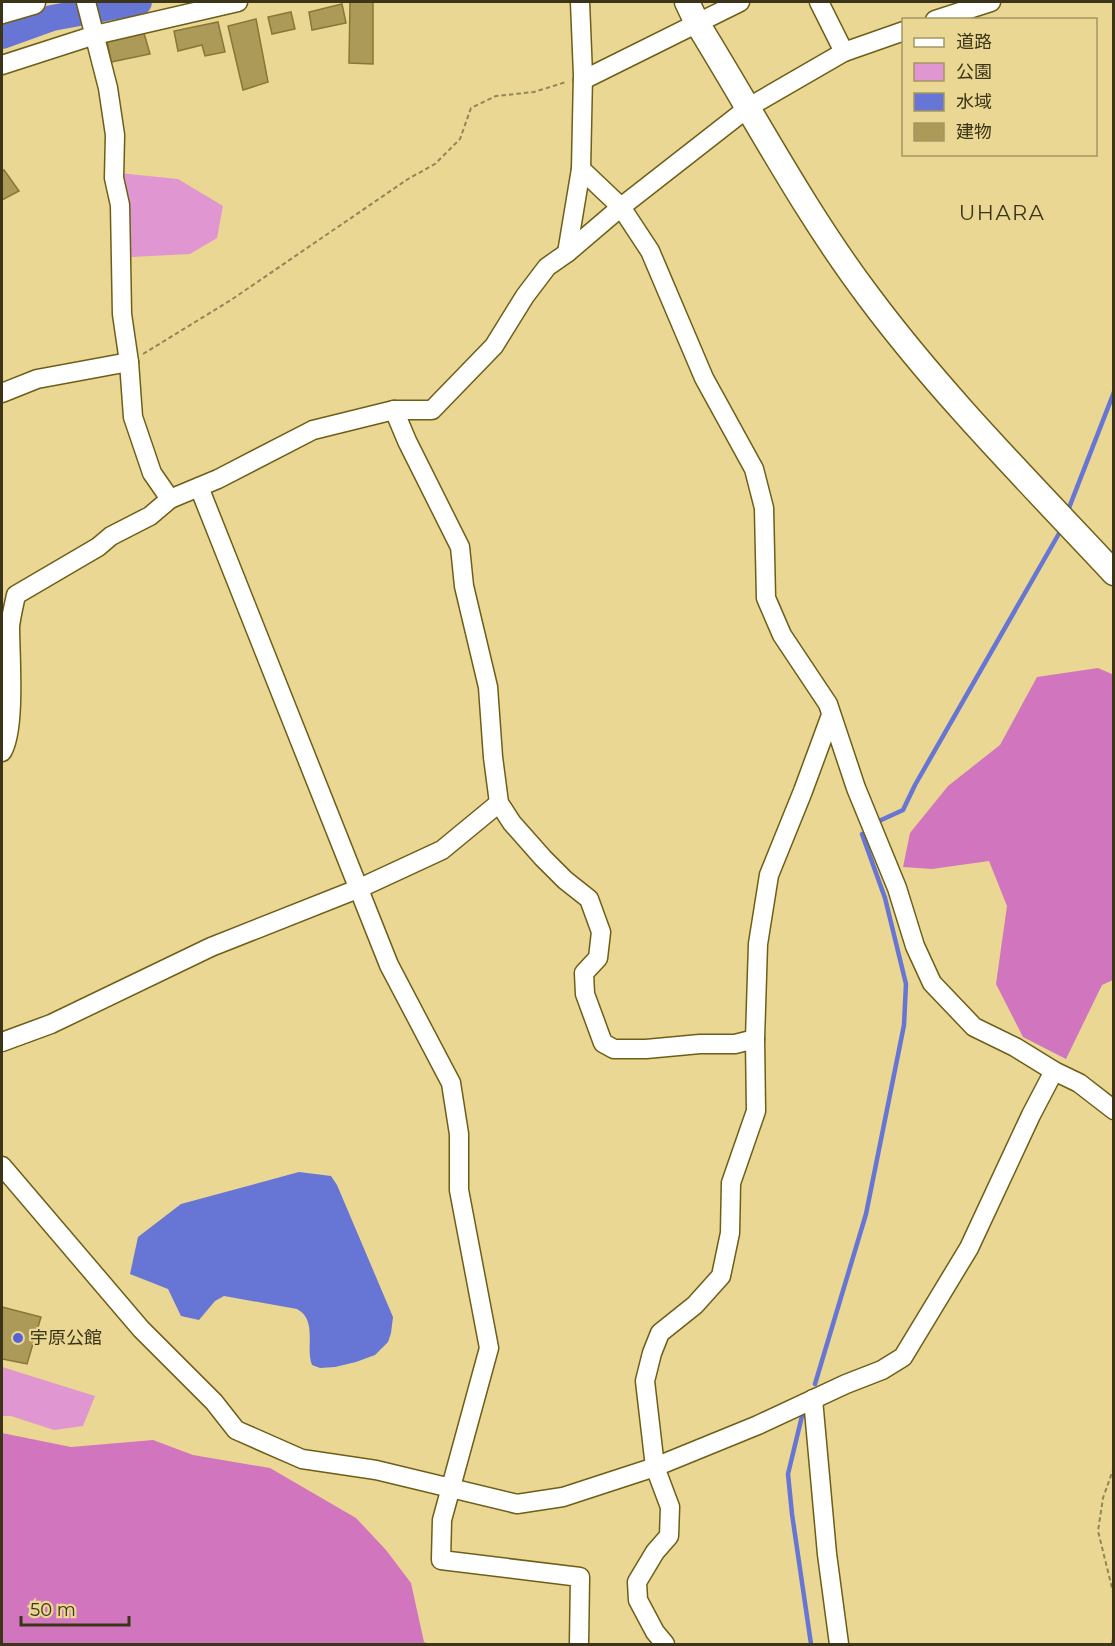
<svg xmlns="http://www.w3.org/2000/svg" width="1115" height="1646" font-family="Montserrat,'Noto Sans JP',sans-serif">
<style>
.green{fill:#e096d0}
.forest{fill:#d176be}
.water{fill:#6775d4}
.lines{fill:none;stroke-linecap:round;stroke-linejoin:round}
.stream{stroke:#6775d4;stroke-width:4.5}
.river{stroke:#6775d4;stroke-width:26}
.building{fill:#ab9a58;stroke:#887735;stroke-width:1.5}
.street-casing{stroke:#6e5e17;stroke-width:21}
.secondary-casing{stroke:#6e5e17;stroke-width:27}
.path{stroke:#928656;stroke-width:2;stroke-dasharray:4.5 3;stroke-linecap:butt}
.street{stroke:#fff;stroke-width:18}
.secondary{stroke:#fff;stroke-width:24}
.poi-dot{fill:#5660d7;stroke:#e9d793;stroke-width:2}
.labels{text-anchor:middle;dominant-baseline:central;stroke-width:4.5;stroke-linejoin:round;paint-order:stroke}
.poi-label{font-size:18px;fill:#3b3418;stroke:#e9d793;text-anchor:start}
.quarter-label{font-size:21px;letter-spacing:1.5px;fill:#3b3418;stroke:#e9d793}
</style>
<rect width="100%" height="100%" fill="#e9d793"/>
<g class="green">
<path d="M119 173 178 179 223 206 217 238 190 254 131 257Z"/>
<path d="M2 1367 95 1396 83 1426 54 1430 11 1416H2Z"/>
</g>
<g class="forest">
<path d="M1098 668 1114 675 1113 980 1102 985 1066 1059 1023 1037 996 984 1007 906 989 861 932 869 903 867 910 833 948 786 1000 745 1037 677Z"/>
<path d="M2 1433 71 1447 153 1440 193 1455 270 1468 356 1518 386 1550 411 1583 424 1642 430 1644H2Z"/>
</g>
<path class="water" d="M299 1172 331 1176 337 1185 393 1317 391 1333 388 1342 375 1355 356 1362 335 1367 320 1368 312 1365C305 1348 318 1320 297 1309L224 1296 215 1301 199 1320 181 1316 168 1289 130 1274 138 1237 181 1204Z"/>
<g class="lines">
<g class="stream">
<path d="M1067 513 1114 392"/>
<path d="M879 821 903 810 915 785 1061 530"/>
<path d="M815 1384 866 1214 904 1025 906 984 885 898 862 834"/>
<path d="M802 1416 788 1474 792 1514 811 1644"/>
</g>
<path class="river" d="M2 36 52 18 139 2"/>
</g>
<g class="building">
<path d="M350 2H373V64L349 63Z"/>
<path d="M342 4 346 23 312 30 309 12Z"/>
<path d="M291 12 295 29 272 34 268 17Z"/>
<path d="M256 19 268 82 243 90 228 26Z"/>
<path d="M218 22 225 52 205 56 202 45 178 51 174 31Z"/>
<path d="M144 33 150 54 111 62 107 40Z"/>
<path d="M4 170 19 191 2 200V172Z"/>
<path d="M2 1307 41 1317 27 1364 2 1359Z"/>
</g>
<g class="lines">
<defs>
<g id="street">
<path d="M86 2 108 88 115 135 114 178 120 205 122 314 129 362 133 417 152 473 170 499 218 479 313 430 394 410H432L494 346 525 296 547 267 567 253 621 207 749 107 844 52 904 31"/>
<path d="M819 2 844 52"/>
<path d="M935 20 991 2"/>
<path d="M2 65 95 35 238 2"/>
<path d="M583 80 740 2"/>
<path d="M581 169 621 207 650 251 704 378 754 469 764 508 766 598 782 635 828 704 856 788 897 888 915 946 932 983 974 1027 1015 1047 1054 1071 1079 1083 1114 1110"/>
<path d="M567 253 581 169 583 75 580 2"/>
<path d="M2 393 37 379 129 362"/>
<path d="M394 410 407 441 460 547 464 586 488 687 493 757 499 803 512 823 543 858 565 880 589 899 601 932 598 958 584 973 585 994 603 1043 614 1049H646L700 1044H735L755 1039"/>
<path d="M199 487 389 965 451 1083 459 1134V1190L489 1348 442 1520 441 1560 580 1577 579 1644"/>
<path d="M2 752C16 730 10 655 10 627 11 616 14 605 16 595L98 547 111 536 150 516 170 499"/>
<path d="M2 1042 51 1024 211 947 360 888 442 850 499 803"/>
<path d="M2 1166 141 1329 214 1402 236 1430 302 1459 376 1470 517 1504 563 1497 655 1467 758 1425 846 1384 882 1370 903 1357 969 1248 1031 1115 1054 1071"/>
<path d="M813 1399 827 1554 839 1644"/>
<path d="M665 1644 655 1632 638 1600 637 1582 655 1552 669 1536 670 1507 655 1467 645 1381 652 1353 660 1333 695 1305 721 1276 730 1233 731 1183 756 1111 755 1039 758 944 769 875 803 791 831 715"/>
</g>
<g id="secondary">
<path d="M687 2 697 23C754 115 804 211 869 297 942 395 1030 483 1114 573"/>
<path d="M2 11 33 2"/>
</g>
</defs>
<use href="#street" class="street-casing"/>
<use href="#secondary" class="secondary-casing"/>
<g class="path">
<path d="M143 354 231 300 408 179 435 164 460 139 471 108 496 96 534 92 566 82"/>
<path d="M1114 1467 1103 1498 1098 1531 1114 1596"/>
<path d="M1112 1644 1114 1630"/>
</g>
<use href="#street" class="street"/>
<use href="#secondary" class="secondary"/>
</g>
<circle class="poi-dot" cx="18" cy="1338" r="6"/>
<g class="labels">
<g class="poi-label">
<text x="30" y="1338">宇原公館</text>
</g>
<g class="quarter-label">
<text x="1002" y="212">UHARA</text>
</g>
</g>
<rect width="1115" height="1646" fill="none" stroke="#3b3418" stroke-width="6"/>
<rect x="902" y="18" width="195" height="138" fill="#e9d793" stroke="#a39662" stroke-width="1.5"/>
<rect x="914" y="38" width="30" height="9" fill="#ffffff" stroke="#a39662" stroke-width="1.5"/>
<text x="956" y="48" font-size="18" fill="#3b3418">道路</text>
<rect x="914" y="63" width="30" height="18" fill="#e096d0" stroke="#a39662" stroke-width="1.5"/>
<text x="956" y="78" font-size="18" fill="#3b3418">公園</text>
<rect x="914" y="93" width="30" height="18" fill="#6775d4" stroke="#a39662" stroke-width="1.5"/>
<text x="956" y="108" font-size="18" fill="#3b3418">水域</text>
<rect x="914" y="123" width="30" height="18" fill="#ab9a58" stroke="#a39662" stroke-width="1.5"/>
<text x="956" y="138" font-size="18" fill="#3b3418">建物</text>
<path d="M21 1616v9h108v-9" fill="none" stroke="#3b3418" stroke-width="3"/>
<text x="30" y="1616" font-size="18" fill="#3b3418" stroke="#e9d793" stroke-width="4.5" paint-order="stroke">50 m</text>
</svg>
